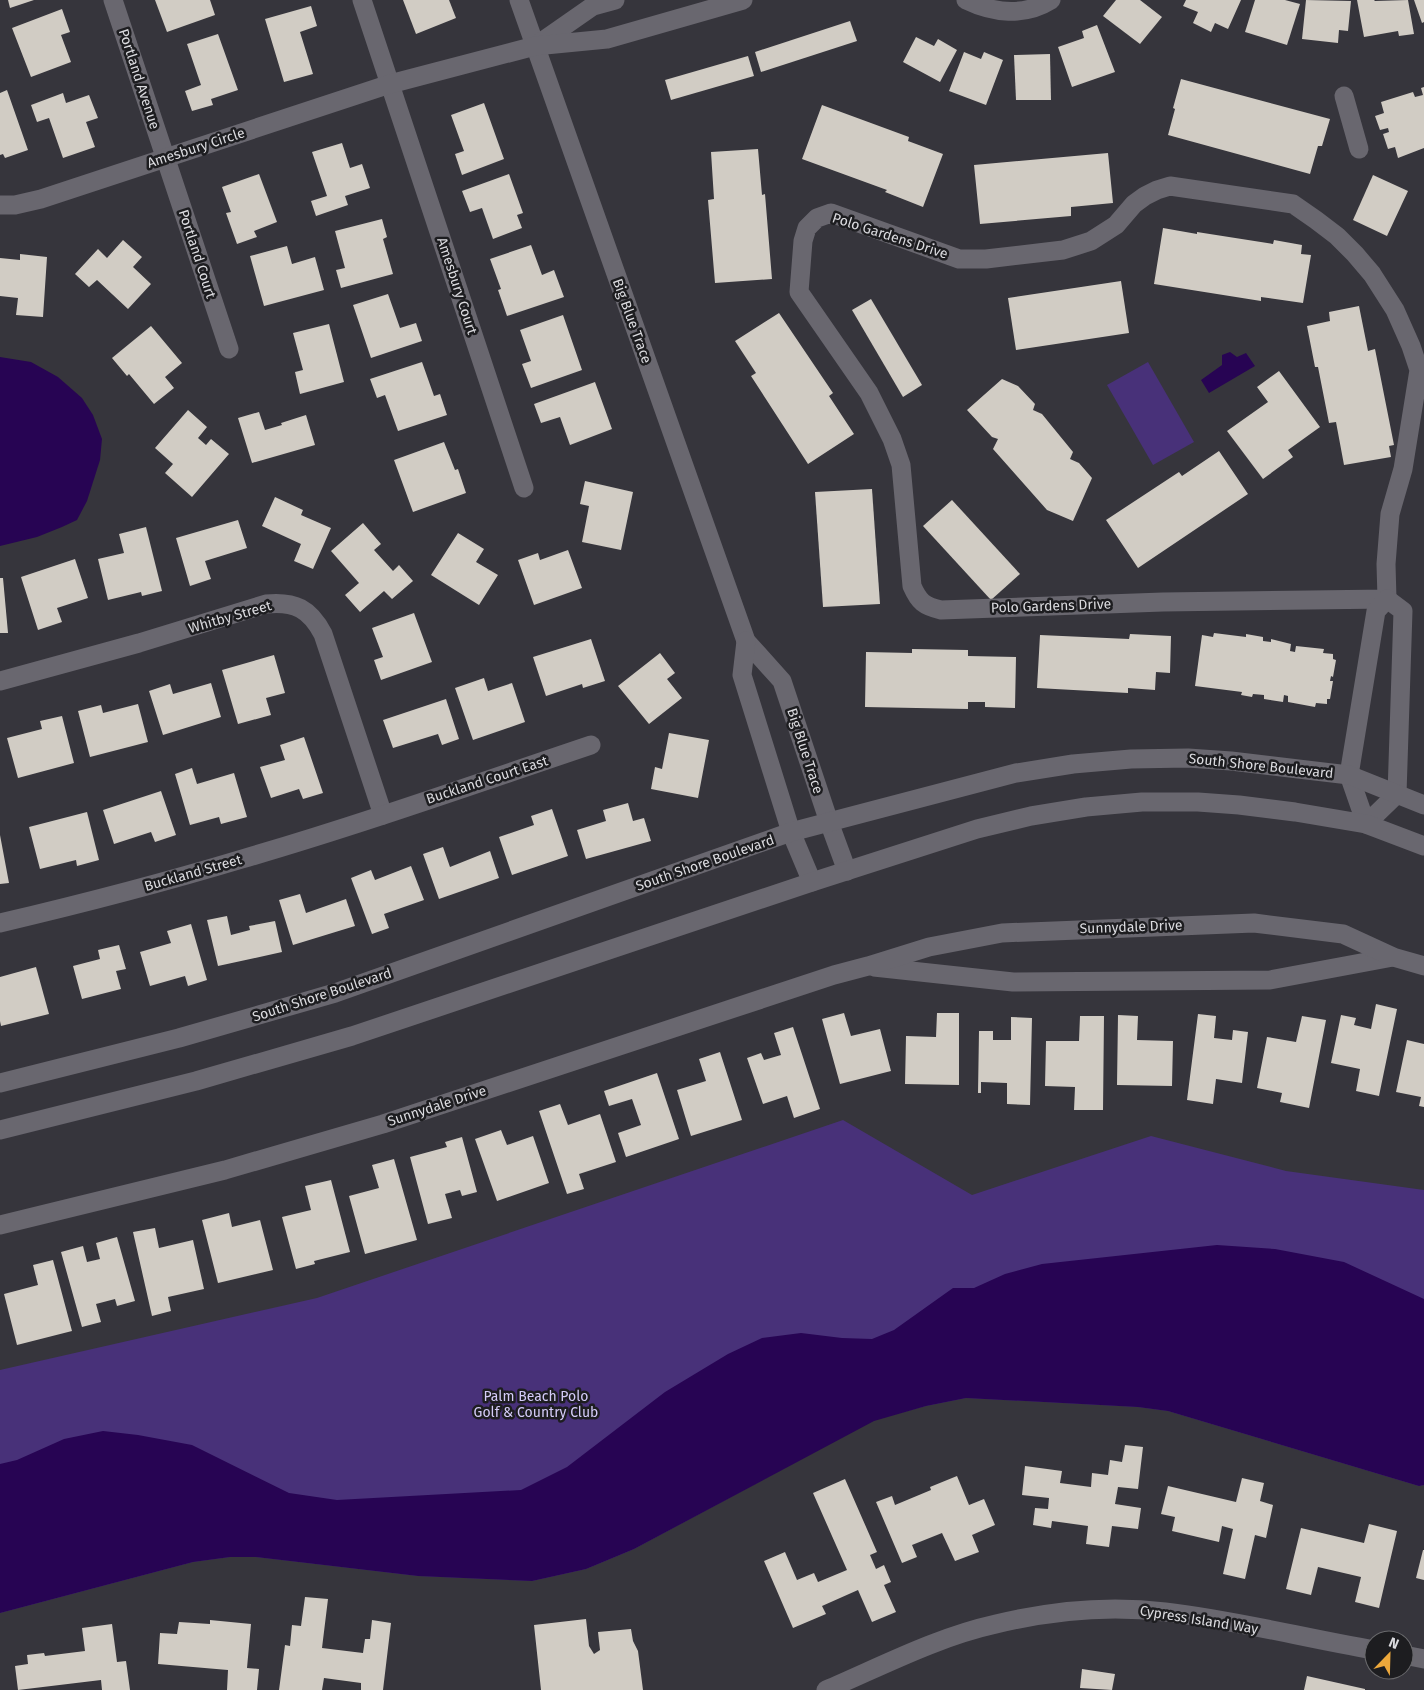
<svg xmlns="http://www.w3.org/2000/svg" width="1424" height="1690" font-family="'Fira Sans',sans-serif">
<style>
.green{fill:#483179}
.water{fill:#270453}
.building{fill:#d1ccc4}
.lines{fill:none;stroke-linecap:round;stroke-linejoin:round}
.minor{stroke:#69676f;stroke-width:19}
.labels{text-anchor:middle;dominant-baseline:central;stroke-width:5;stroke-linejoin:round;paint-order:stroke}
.street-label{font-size:14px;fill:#dbdbdf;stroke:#1d1d20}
.park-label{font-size:14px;fill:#d5ccf9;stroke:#1d1d20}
</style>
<rect width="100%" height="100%" fill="#36353c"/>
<g class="green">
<path d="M1148 362 1194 442 1153 465 1107 385Z"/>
<path d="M843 1120 972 1195 1151 1136 1286 1171 1424 1190V1485L1419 1486 1168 1411 1138 1407 966 1398 926 1406 874 1420 634 1549 586 1569 532 1581 418 1576 256 1557H230L193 1562 0 1613V1370L317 1298Z"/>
</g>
<g class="water">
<path d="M1230 352 1237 357 1246 353 1255 366 1209 393 1201 380 1222 365V355Z"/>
<path d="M0 357 31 362 58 377 82 398 93 415 102 439 100 460 87 501 77 520 62 527 37 537 0 546Z"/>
<path d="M1217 1245 1275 1249 1344 1262 1424 1299V1485L1419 1486 1168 1411 1138 1407 966 1398 926 1406 874 1421 634 1549 586 1569 532 1581 418 1576 256 1557H230L193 1562 0 1613V1464L17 1460 64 1439 103 1431 138 1435 192 1445 289 1493 337 1500 521 1490 567 1467 665 1392 728 1354 762 1338 801 1333 842 1338 872 1339 894 1330 953 1288H974L1005 1274 1042 1264Z"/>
</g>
<g class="building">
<path d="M8 0H34L10 8Z"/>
<path d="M155 0H210L215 15 167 32Z"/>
<path d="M403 0H449L456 18 416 34Z"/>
<path d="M1116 0H1140L1162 17 1140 44 1103 16Z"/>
<path d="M1186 0H1241L1228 29 1215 23 1211 32 1193 23 1198 12 1183 6Z"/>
<path d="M1255 0H1285L1300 4 1287 45 1245 32Z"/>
<path d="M1306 0 1351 1 1348 31 1339 30 1338 43 1302 39Z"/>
<path d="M1357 0H1374L1375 1 1408 0 1414 34 1399 36 1398 31 1364 37Z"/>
<path d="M1414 0H1424V22L1422 23Z"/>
<path d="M311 6 317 26 300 32 313 74 284 82 265 19Z"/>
<path d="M62 9 70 32 61 35 71 62 31 77 12 28Z"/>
<path d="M850 21 857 41 761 72 755 52Z"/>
<path d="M1097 25 1115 72 1072 87 1058 47 1084 38 1082 31Z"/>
<path d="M218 34 238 90 211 99 213 105 192 111 185 91 201 85 187 44Z"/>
<path d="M916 37 934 46 938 39 957 50 940 82 903 62Z"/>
<path d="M964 52 981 59 984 52 1003 60 986 105 949 91Z"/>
<path d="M1050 54 1051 100H1016L1014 55Z"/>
<path d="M748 56 754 76 671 100 665 80Z"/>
<path d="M1181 79 1330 119 1322 146H1318L1310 174 1168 135 1175 109 1173 108Z"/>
<path d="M1424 87V148L1398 158 1395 147 1388 149 1383 134 1389 132 1388 128 1380 130 1375 116 1384 113 1381 102 1413 92 1415 97 1423 95 1421 88Z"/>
<path d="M7 90 28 150 5 158 3 154 0 155V93Z"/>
<path d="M63 93 66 103 89 95 98 118 86 122 95 147 63 158 49 118 37 122 31 105Z"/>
<path d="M484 103 504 159 462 175 455 154 464 151 451 115Z"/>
<path d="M822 105 909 137 908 141 943 154 923 207 885 192 887 190 802 159Z"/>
<path d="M342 143 350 168 362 164 370 188 345 196 348 205 316 216 311 201 327 196 312 152Z"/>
<path d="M758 149 762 195 765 194 772 279 715 283 708 200 714 199 711 152Z"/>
<path d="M1108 153 1113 203 1071 207V216L980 224 974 165Z"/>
<path d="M259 174 277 222 254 231 257 237 237 244 226 213 231 212 222 187Z"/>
<path d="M509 174 523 213 517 215 522 228 493 239 482 208 470 212 462 191Z"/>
<path d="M1373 175 1408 191 1387 236 1353 220Z"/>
<path d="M382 219 387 237 383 239 393 274 341 288 336 270 345 268 335 231Z"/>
<path d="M1163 228 1197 234V232L1273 244 1274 240 1302 245 1301 254 1311 255 1303 303 1261 297V301L1154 284Z"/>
<path d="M123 240 142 257 133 267 151 284 128 309 97 280 89 287 75 274 98 249 107 258Z"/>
<path d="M531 245 542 275 554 270 564 297 507 316 498 290 501 289 490 259Z"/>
<path d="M287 246 292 264 315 257 324 290 264 306 250 256Z"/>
<path d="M20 254 47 257 43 317 16 315 18 298 0 296V258L20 260Z"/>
<path d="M1121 281 1129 333 1016 350 1008 298Z"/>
<path d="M388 294 400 328 416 323 422 341 371 358 353 305Z"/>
<path d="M871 299 922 385 903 397 852 310Z"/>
<path d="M1359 306 1368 351 1375 349 1394 445 1389 446 1391 457 1344 465 1336 422 1329 423 1318 367H1315L1307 326 1330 321 1329 312Z"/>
<path d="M779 313 833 393 829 396 854 434 808 464 751 376 756 373 735 341Z"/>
<path d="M563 315 582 370 531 388 522 364 531 361 520 330Z"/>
<path d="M329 324 344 382 300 394 295 372 303 370 293 333Z"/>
<path d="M151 326 182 363 165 377 174 388 154 404 129 374 127 376 112 358Z"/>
<path d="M422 362 434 396 440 394 447 415 398 431 385 395 377 398 370 379Z"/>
<path d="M1279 371 1320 427 1288 450 1293 457 1263 479 1227 431 1268 402 1257 387Z"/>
<path d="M1002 379 1018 386 1035 404 1033 410 1042 414 1073 452 1070 459 1079 463 1092 478 1073 521 1047 510 993 449 998 439 992 437 967 410Z"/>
<path d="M595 382 612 429 570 445 560 417 541 423 534 404Z"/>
<path d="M188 410 207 427 198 438 206 445 211 439 229 454 192 497 165 473 173 464 155 448Z"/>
<path d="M259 412 265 430 282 425 281 423 306 415 315 445 252 463 238 418Z"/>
<path d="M444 442 455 470 458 469 466 493 413 512 394 460Z"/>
<path d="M1219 451 1248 494 1138 568 1106 520 1179 472 1182 476Z"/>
<path d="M585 481 633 492 621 550 582 542 589 506 580 504Z"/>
<path d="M872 489 880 604 823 607 815 492Z"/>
<path d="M275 497 303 510 301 515 331 528 313 569 294 561 301 544 262 526Z"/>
<path d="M952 500 1020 574 991 600 923 526Z"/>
<path d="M238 520 247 548 205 561 211 579 190 586 176 538Z"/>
<path d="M363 523 381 544 374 550 393 571 399 565 413 581 392 599 384 591 360 612 345 595 359 583 331 551Z"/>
<path d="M146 527 162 591 142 596 141 592 108 600 98 559 124 553 119 534Z"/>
<path d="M458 533 484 549 476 562 498 575 479 605 431 575Z"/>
<path d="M568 550 582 588 534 605 518 560 538 553 540 560Z"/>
<path d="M75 559 88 598 57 608 62 622 38 630 21 577Z"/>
<path d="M0 578H3L8 633H0Z"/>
<path d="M414 613 432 662 381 680 374 660 383 657 372 628Z"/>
<path d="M1214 633 1246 637V634L1263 637V641L1271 642V639L1291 644 1290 651 1295 652 1296 646 1324 649 1323 653 1333 654V659L1336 660 1333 677 1331 676 1330 681H1333L1330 699H1327V704L1316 703 1315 707 1288 702V696L1284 695 1283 702 1264 699V695L1253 694 1252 697 1241 695 1242 692 1195 686 1202 635 1213 637Z"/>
<path d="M1130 634 1171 636 1170 673 1156 672 1155 690 1128 688V693L1037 688 1040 635 1129 639Z"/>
<path d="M591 639 605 681 583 688 582 684 546 696 533 657Z"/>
<path d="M912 649 968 650V656L1016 657 1015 708 985 707V702H968V709L865 707 866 652 912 653Z"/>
<path d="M660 653 675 673 667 679 682 698 649 724 618 686Z"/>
<path d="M274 655 285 693 266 698 271 715 238 724 222 670Z"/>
<path d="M484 678 488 691 512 683 525 722 473 740 455 688Z"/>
<path d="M211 683 221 717 163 735 149 691 170 684 173 694Z"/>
<path d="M446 699 459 739 442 745 438 734 393 748 383 720Z"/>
<path d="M138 704 148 742 90 757 78 711 101 705 103 713Z"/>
<path d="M62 716 74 763 18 778 7 738 42 729 40 721Z"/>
<path d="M669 733 709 740 698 798 651 789 655 767 662 769Z"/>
<path d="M304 737 323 793 303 799 299 789 271 798 260 767 285 760 280 745Z"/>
<path d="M192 768 197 784 234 773 247 817 221 824 219 817 190 825 175 774Z"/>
<path d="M161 791 176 835 155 842 151 832 114 844 103 810Z"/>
<path d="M628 803 633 821 644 818 651 841 586 859 577 830 606 821 603 810Z"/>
<path d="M552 809 568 856 512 875 499 837 534 825 531 816Z"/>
<path d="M87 812 99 860 77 866 76 860 40 869 29 827Z"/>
<path d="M0 835 9 883 0 884Z"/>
<path d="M443 847 450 867 490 851 499 878 439 899 423 854Z"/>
<path d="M411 866 424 900 384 914 389 928 372 934 351 878 371 870 375 880Z"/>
<path d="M300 894 306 913 346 899 355 926 293 945 279 900Z"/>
<path d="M227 916 231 935 250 930 249 926 275 921 282 952 218 966 207 920Z"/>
<path d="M191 924 207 980 188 986 185 976 150 986 140 952 171 943 167 931Z"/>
<path d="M119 945 126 969 116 971 121 989 82 999 73 966 100 959 98 950Z"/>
<path d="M36 967 49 1014 1 1026 0 1021V977Z"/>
<path d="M1376 1004 1397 1009 1379 1096 1356 1091 1360 1069 1331 1063 1341 1015 1356 1018 1354 1025 1371 1029Z"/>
<path d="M844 1013 851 1036 880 1029 891 1071 840 1084 822 1019Z"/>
<path d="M937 1013H959V1085L905 1084 906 1036 936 1037Z"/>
<path d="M1198 1014 1216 1016 1214 1038 1232 1040 1233 1030 1248 1032 1242 1083 1216 1079 1213 1104 1187 1100Z"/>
<path d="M1118 1015 1138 1016 1137 1040 1173 1041 1172 1086 1117 1085Z"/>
<path d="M1080 1016H1104L1103 1110H1074L1075 1087 1045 1086 1046 1041H1079Z"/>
<path d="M1302 1016 1326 1020 1309 1108 1280 1102 1282 1093 1257 1088 1267 1037 1296 1042Z"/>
<path d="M1011 1017 1032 1018 1030 1105 1007 1104V1083L981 1082V1093H978L979 1031H993V1040H1011Z"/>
<path d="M793 1027 820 1109 794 1118 787 1096 763 1104 747 1058 761 1053 764 1060 781 1055 774 1033Z"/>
<path d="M1407 1040 1424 1044V1107L1419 1106 1421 1097 1396 1092Z"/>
<path d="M720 1052 742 1120 691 1136 677 1090 706 1081 699 1059Z"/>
<path d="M657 1073 679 1139 626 1157 618 1133 641 1125 632 1099 609 1106 604 1091Z"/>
<path d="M560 1104 568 1125 600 1114 616 1162 579 1174 584 1189 567 1194 539 1111Z"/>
<path d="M501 1130 507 1145 533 1136 549 1183 497 1201 475 1139Z"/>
<path d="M462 1137 477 1192 462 1196 460 1190 445 1194 452 1218 428 1224 410 1157 447 1147 445 1142Z"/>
<path d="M394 1159 417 1240 365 1254 349 1196 379 1188 372 1165Z"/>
<path d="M331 1180 350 1252 314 1261 315 1264 296 1269 282 1217 311 1210 305 1186Z"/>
<path d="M229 1213 232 1227 260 1220 273 1270 218 1283 202 1220Z"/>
<path d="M155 1228 159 1248 193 1240 204 1289 168 1297 171 1311 152 1316 133 1232Z"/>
<path d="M117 1237 135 1301 117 1306 115 1299 96 1304 101 1322 82 1327 61 1252 83 1246 87 1262 100 1259 96 1243Z"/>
<path d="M53 1260 72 1331 17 1345 4 1294 38 1285 33 1265Z"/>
<path d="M1125 1445 1143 1447 1138 1489 1118 1487 1115 1504 1141 1508 1138 1529 1112 1526 1109 1547 1086 1544 1088 1526 1052 1521 1051 1528 1033 1525 1035 1508 1048 1509 1049 1498 1022 1495 1025 1466 1062 1471 1060 1483 1091 1487 1092 1473 1108 1475 1110 1460 1122 1462Z"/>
<path d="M957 1476 969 1505 984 1499 995 1525 972 1535 979 1552 955 1561 942 1533 912 1545 917 1557 902 1563 876 1502 892 1496 895 1505 931 1490 930 1487Z"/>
<path d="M1242 1478 1264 1483 1260 1501 1273 1505 1266 1538 1255 1535 1245 1579 1223 1574 1233 1529 1222 1526 1219 1542 1172 1531 1175 1517 1161 1514 1168 1486 1236 1502Z"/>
<path d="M845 1479 877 1552 870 1555 876 1569 884 1565 891 1582 884 1585 896 1612 872 1622 858 1590 822 1606 826 1614 793 1628 764 1561 785 1552 797 1580 814 1573 818 1582 847 1570 813 1493Z"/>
<path d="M1369 1524 1397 1531 1379 1608 1355 1602 1361 1577 1318 1567 1311 1595 1286 1589 1301 1528 1364 1543Z"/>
<path d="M1423 1550H1424V1580L1416 1578Z"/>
<path d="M305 1597 328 1599 322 1648 363 1653 365 1639H370L372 1620 391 1623 383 1690H361V1683L324 1678 322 1690H279L285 1645 290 1646 292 1625 301 1626Z"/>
<path d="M586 1619 589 1646 594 1654 600 1650 598 1632 631 1629 633 1641 638 1651 643 1690H541L534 1625Z"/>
<path d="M210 1620 251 1624 247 1668 259 1669 257 1690H227L228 1670 158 1664 160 1633 177 1634 179 1622 210 1624Z"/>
<path d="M112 1624 117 1662 126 1661 130 1690H102L101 1680 18 1690 15 1666 28 1664 27 1655 44 1653 45 1656 85 1651 82 1628Z"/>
<path d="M1082 1669 1115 1674 1112 1690 1080 1688Z"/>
<path d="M1307 1676 1365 1689V1690H1304Z"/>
</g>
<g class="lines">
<g class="minor">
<path d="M113 0 229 349"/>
<path d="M362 0 524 488"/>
<path d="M519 0 746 641 782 681 829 822 847 871"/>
<path d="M966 0C993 13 1024 17 1051 0"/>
<path d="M537 45 593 6 615 0"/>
<path d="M1344 96 1359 149"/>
<path d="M1170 186 1293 204 1316 220 1337 236 1355 254 1372 274 1395 310 1411 346 1419 370 1403 469 1390 514 1386 564 1387 599 1163 602 941 610C924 606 919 602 912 586L901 465 892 439 869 393 799 292 803 241 807 228 817 218 831 213 959 259H986L1063 250 1091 241 1116 225 1134 204 1145 196 1157 190Z"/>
<path d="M0 205H15L41 199 390 84 535 46 607 39 743 0"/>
<path d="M1387 599 1403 611 1397 794 1366 824 1349 775 1376 611Z"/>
<path d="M746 641 742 675 791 832 812 882"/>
<path d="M0 681 139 643 266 604C295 601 310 609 323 634L383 815"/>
<path d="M0 923C81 904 162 883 242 859 359 825 475 784 591 745"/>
<path d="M874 967 1013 982 1270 980 1393 957"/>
<path d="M0 1083 179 1038 335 993 791 832 1016 773 1073 764 1131 759 1188 758 1231 761 1349 775 1424 805"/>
<path d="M0 1130 196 1081 352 1036 812 882 977 829 1031 816 1086 807 1142 802H1198L1239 805 1295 812 1366 824 1424 846"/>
<path d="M0 1225 225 1170 383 1124 834 975 868 966 929 947 1002 933 1254 923 1343 934 1393 957 1424 966"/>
<path d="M1404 1655 1424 1659"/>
<path d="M826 1690C882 1666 937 1637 996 1624 1050 1611 1109 1605 1165 1612 1235 1620 1304 1638 1374 1650"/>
</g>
</g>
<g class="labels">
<g class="street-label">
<text transform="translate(139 79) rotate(72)">Portland Avenue</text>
<text transform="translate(196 148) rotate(-18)">Amesbury Circle</text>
<text transform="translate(890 236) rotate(18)">Polo Gardens Drive</text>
<text transform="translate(197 254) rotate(72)">Portland Court</text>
<text transform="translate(457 286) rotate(72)">Amesbury Court</text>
<text transform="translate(632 321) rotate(70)">Big Blue Trace</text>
<text transform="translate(1051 606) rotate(-2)">Polo Gardens Drive</text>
<text transform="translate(230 617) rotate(-16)">Whitby Street</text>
<text transform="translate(805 751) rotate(72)">Big Blue Trace</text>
<text transform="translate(1261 766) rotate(6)">South Shore Boulevard</text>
<text transform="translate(487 780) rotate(-18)">Buckland Court East</text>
<text transform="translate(705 863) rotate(-19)">South Shore Boulevard</text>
<text transform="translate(193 873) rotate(-16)">Buckland Street</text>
<text transform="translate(1131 927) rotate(-2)">Sunnydale Drive</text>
<text transform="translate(322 995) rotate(-18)">South Shore Boulevard</text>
<text transform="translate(437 1106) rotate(-18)">Sunnydale Drive</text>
<text transform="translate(1199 1620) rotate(9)">Cypress Island Way</text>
</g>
<g class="park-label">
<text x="536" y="1396">Palm Beach Polo<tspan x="536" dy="16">Golf &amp; Country Club</tspan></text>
</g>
</g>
<g transform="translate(1389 1655) rotate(23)"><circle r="24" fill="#1d1d20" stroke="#69696c"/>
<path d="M0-4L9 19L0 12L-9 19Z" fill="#eda83b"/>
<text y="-8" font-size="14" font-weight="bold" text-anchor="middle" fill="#dbdbdf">N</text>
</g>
</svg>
